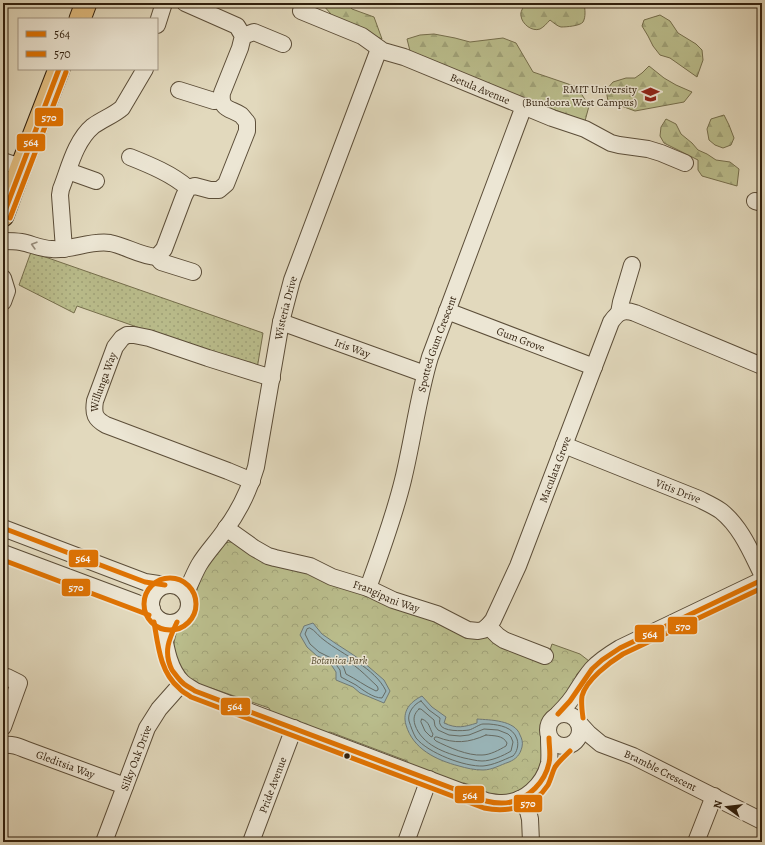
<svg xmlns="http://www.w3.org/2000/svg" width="765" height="845" font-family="Alegreya,serif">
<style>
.grass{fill:url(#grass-dots);stroke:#756e4c}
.forest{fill:url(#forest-firs);stroke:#756e4c}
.park{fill:url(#park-crowns);stroke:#756e4c}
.water{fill:#9ab7bc;stroke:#707a76}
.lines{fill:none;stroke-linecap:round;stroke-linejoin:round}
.shore{stroke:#656b64;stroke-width:1}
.minor-casing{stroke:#5c4e39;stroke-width:18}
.major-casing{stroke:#301f0d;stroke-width:23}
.minor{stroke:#ece6d4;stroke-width:16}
.major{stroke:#e1bc7e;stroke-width:21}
.bus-1-casing{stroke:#ece6d4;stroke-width:8}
.bus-2-casing{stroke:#ece6d4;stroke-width:8}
.bus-1{stroke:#e07302;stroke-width:5}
.bus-2{stroke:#e07302;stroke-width:5}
.oneway{stroke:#978c7a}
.bus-dot{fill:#301f0d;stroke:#ece6d4;stroke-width:1.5}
.labels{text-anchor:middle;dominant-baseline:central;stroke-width:3;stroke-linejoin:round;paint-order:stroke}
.street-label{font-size:11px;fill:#301f0d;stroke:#ece6d4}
.poi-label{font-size:11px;fill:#301f0d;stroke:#ece6d4;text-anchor:end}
.park-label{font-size:11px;font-style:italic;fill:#594e33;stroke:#ece6d4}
.line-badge{stroke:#ece6d4;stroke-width:1.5}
.badge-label{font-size:11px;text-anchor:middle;font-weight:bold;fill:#fff}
</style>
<defs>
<pattern id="grass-dots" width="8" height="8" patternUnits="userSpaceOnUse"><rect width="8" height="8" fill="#babd8c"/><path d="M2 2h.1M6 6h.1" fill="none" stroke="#a0a278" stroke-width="1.8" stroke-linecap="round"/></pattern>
<pattern id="forest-firs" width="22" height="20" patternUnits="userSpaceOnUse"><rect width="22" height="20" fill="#babd8c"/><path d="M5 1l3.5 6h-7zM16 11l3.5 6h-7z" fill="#a0a278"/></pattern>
<pattern id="park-crowns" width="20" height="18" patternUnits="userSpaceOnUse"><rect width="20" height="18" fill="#babd8c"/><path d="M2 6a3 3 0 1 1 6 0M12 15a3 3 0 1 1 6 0" fill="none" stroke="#a0a278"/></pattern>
</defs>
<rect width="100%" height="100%" fill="#e2d9bd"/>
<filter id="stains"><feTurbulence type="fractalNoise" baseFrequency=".005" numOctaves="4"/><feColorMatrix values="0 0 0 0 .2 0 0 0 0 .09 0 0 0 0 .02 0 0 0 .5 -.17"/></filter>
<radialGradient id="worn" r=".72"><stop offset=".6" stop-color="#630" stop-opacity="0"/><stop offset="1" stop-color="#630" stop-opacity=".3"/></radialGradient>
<path class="grass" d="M31 252 263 333 257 369 77 306 74 313 19 285Z"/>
<g class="forest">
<path d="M318 3H347L352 9 374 17 382 39 338 22 323 5Z"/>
<path d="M530 3 538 5H543V3H584C585 9 586 17 583 22 580 26 566 27 561 27 557 26 554 23 550 20 547 23 544 27 540 29 532 32 522 24 521 16 520 12 523 8 525 4Z"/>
<path d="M660 15 670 21 678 33 696 44 702 50 703 60 697 77 670 58 660 55 653 46 648 36 642 26 644 20Z"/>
<path d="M434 34 455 38 470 42 503 38 516 43 533 72 577 87 589 106 585 121 533 102 410 51 407 39 420 35Z"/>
<path d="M649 66 664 78 676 85 692 92 684 102 635 111 608 101 606 90 613 82 626 78H635L642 73Z"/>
<path d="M724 115 729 125 734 138 731 145 723 148 715 145 709 140 707 129 711 119Z"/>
<path d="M666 119 676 124 681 134 692 143 698 150 707 154 716 160 730 162 739 169 737 186 702 176 698 170V160L664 143 660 136 661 127Z"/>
</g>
<path class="park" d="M229 542H233L297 568 487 634 546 662 552 644 580 654 589 661 577 674 572 686 552 713 547 718 544 725 543 730 545 748 537 775 524 789 507 796 484 793 483 789 464 783 460 784 408 764 407 761 330 732 325 733 270 711V710L269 708 211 688 207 689 189 680 178 665 173 647 176 634 178 628 187 618 191 612 192 604V595L194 585 221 546 226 543Z"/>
<g class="water">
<path d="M313 623 322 634 335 643 352 654 362 661 384 680 390 691 384 703 360 693 353 687 336 680V672L328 660 317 656 307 647 300 635 304 626Z"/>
<path d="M422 696 432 707 446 717 444 723C457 729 464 727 477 723V719C490 720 515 720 520 735 522 739 523 742 522 747 520 755 516 759 509 762 500 765 492 770 483 770 474 770 466 768 459 766 436 760 413 749 406 725 402 711 410 702 422 696Z"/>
</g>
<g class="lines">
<g class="shore">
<path d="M310 628C315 630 319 637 324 640 343 655 375 668 386 691L382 698C373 698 363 690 356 685 351 682 346 680 341 677L340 670 331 658 319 652 310 644 305 634 307 629Z"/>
<path d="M340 658C353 661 367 677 377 686L378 688V690L376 691C365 686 356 679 346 674L344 668 339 660Z"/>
<path d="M421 701 429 710 440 718C440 720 439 722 440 724 442 732 463 731 469 730 473 729 480 724 483 724 485 724 487 724 489 724 500 725 513 727 517 739 519 745 517 752 513 756 503 760 494 765 483 766 465 767 428 753 416 738 413 733 411 727 409 721 407 713 414 704 421 701Z"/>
<path d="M419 709H421L434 720 435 726 438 730 449 735 460 736 469 735 484 729 498 730 508 734 511 737 513 742 511 751C503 756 491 761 482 761 476 761 470 759 464 758 445 753 422 745 415 725 413 718 414 714 419 709Z"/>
<path d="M422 719C430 722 429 728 433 734L432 737 430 736 425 731 421 722Z"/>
<path d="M486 735C494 736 503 735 507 743L506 746C499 750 490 755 482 755 468 756 448 747 436 741L434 739 435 737H437C455 744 468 743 486 735Z"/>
</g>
<defs>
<g id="minor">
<path id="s1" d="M301 11 362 36 383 51 404 57 552 118 585 129 611 143 619 145 648 149 661 153 685 163"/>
<path d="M157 25 164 3"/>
<path d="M243 36 254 32 283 44"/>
<path d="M179 90 214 101 221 100"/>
<path d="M130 157C150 165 172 174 188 188"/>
<path d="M3 161 21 167"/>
<path d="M68 171 96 181"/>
<path d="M755 201 762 203"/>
<path d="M3 241C9 241 15 241 21 242 32 244 41 249 52 249 71 251 90 240 110 243 126 246 140 256 157 257L164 249 184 196 188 188 195 186 210 190H219L226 184 247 131V122C245 120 243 117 241 115 230 108 220 110 222 93L240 48 243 36 237 26 185 3"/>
<path d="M64 249 60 195 61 189C69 169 75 141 93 126 103 119 114 115 122 108L145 69"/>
<path d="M157 257 161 262 193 272"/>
<path d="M3 278 7 291 3 302"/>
<path id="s2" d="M447 311 594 367"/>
<path d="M619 313 621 302 632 265"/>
<path id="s3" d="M281 322 425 374"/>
<path id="s4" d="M564 445 699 499C707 503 714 506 721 511 741 527 751 552 762 574"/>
<path id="s5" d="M252 481 228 471 106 425C95 419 93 414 95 401L115 347 122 338 127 335H134L149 338 208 358 272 378"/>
<path d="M3 528 145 582 165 585"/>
<path id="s6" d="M226 528 254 548 268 556 275 558 310 566 332 577 368 588 393 600 437 614 468 630 478 631 483 630 488 626 493 620 518 566 611 322C618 312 623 309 635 313L762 366"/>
<path d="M3 553 137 603 152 609"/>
<circle cx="170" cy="604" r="19"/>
<path id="s7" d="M368 588C381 552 394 517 403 480 413 439 418 397 430 357L524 106"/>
<path id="s8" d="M186 593C190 584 194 574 199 565 206 553 217 542 225 530 240 510 249 491 256 467L281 322 292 280 379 49"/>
<path d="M161 621C165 641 167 667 182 682 186 686 191 688 195 691L486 801C491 802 496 803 502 803 524 803 544 785 549 763 550 756 549 746 549 738"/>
<path d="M488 626 498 636 504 640 545 656"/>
<circle cx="564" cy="730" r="16"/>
<path d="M558 714C565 707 571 701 576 692 581 684 586 676 592 669 600 660 610 654 620 648L762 580"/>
<path id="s9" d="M578 722 589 734 601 744 633 756 762 821"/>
<path d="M3 727 19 683 7 677"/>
<path id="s10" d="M5 745C13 744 19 747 27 750L125 786"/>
<path d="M520 799 528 811 530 819 531 842"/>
<path id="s11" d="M104 842 147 728 159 709 182 683"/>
<path id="s12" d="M251 842 294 728"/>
<path d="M406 842 429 779"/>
<path d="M696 842 714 796"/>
</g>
<g id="major">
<path d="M80 19 86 3"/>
<path d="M3 216 21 167 59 69"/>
</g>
</defs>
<use href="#minor" class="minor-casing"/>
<use href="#major" class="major-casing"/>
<use href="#minor" class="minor"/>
<use href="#major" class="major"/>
<defs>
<g id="bus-1">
<path d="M3 216 59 69"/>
<path d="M3 528 145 582 165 585"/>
<path d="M177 622C169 639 163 652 172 670 176 675 179 680 184 684 188 687 192 689 195 691L486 801C494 803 503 804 511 802 529 798 545 782 549 763 551 755 549 746 549 738"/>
<path d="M558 714 570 701 592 669 602 660 620 648 762 580"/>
</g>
<g id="bus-2">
<path d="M10 218 66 72"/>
<path d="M3 560 149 615"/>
<circle cx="170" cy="604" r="26"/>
<path d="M154 622C158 645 160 672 179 688 182 692 187 694 191 697L484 808C508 813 534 807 548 785 551 779 552 773 555 767 559 761 565 756 570 751"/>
<path d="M583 718C582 711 581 703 582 696 586 680 610 662 623 654L762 588"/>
</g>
</defs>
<use href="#bus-1" class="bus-1-casing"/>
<use href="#bus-2" class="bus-2-casing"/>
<use href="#bus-1" class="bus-1"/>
<use href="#bus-2" class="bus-2"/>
</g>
<defs><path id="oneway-chevron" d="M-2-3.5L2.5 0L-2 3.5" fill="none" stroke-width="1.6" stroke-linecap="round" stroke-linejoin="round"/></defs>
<use class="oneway" href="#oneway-chevron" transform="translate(34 245) rotate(-164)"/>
<defs>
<symbol id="university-bare" viewBox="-9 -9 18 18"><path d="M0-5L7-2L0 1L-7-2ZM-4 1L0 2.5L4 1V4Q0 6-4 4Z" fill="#8f2418" stroke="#ece6d4" stroke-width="2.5" paint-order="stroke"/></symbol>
</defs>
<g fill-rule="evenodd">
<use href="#university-bare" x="638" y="82" width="25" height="25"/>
</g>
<circle class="bus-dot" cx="347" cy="756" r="3.5"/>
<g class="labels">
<g class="street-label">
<text stroke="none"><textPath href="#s1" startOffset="196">Betula Avenue</textPath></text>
<text stroke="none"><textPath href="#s8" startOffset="307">Wisteria Drive</textPath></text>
<text stroke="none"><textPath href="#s2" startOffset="79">Gum Grove</textPath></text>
<text stroke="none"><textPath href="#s7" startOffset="254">Spotted Gum Crescent</textPath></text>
<text stroke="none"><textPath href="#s3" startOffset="76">Iris Way</textPath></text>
<text stroke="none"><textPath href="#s5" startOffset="206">Willunga Way</textPath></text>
<text stroke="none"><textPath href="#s6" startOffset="457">Maculata Grove</textPath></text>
<text stroke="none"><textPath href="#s4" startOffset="123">Vitis Drive</textPath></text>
<text stroke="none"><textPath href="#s6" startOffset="176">Frangipani Way</textPath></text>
<text stroke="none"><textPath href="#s11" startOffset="90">Silky Oak Drive</textPath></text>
<text stroke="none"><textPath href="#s10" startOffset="64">Gleditsia Way</textPath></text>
<text stroke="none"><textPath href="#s9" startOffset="97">Bramble Crescent</textPath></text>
<text stroke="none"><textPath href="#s12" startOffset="61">Pride Avenue</textPath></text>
</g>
<g class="poi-label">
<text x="637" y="89">RMIT University<tspan x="637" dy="13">(Bundoora West Campus)</tspan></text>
</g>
<g class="park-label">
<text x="339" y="660">Botanica Park</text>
</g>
</g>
<g class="line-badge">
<rect x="34" y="107" width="30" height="20" rx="4" fill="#e07302"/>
<rect x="16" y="133" width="30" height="19" rx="4" fill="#e07302"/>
<rect x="68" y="549" width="31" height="19" rx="4" fill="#e07302"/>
<rect x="61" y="578" width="30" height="19" rx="4" fill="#e07302"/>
<rect x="667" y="616" width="31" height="19" rx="4" fill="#e07302"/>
<rect x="634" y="624" width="31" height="19" rx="4" fill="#e07302"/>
<rect x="220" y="697" width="31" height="19" rx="4" fill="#e07302"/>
<rect x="454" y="785" width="31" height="19" rx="4" fill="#e07302"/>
<rect x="513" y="794" width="30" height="19" rx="4" fill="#e07302"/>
</g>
<g class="badge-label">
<text x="49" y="121">570</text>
<text x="31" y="146">564</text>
<text x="83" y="562">564</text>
<text x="76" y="591">570</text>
<text x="683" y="630">570</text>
<text x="650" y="638">564</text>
<text x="235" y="710">564</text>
<text x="470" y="799">564</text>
<text x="528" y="807">570</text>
</g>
<rect width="765" height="845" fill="none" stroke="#e2d9bd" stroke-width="16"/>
<rect x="4" y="4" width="757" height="837" fill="none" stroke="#301f0d" stroke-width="2"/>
<rect x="8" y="8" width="749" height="829" fill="none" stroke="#301f0d"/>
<rect x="18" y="18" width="140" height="52" fill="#ece6d4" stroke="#a19684"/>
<rect x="26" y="31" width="20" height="6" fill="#e07302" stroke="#a19684"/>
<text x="54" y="38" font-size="12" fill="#301f0d">564</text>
<rect x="26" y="51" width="20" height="6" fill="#e07302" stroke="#a19684"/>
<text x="54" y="58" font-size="12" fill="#301f0d">570</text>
<g transform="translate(727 807) rotate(285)" stroke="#ece6d4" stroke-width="3" paint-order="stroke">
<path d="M0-3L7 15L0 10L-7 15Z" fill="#301f0d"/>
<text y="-6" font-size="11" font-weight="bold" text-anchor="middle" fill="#301f0d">N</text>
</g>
<rect width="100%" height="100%" filter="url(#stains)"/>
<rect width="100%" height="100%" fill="url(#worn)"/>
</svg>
